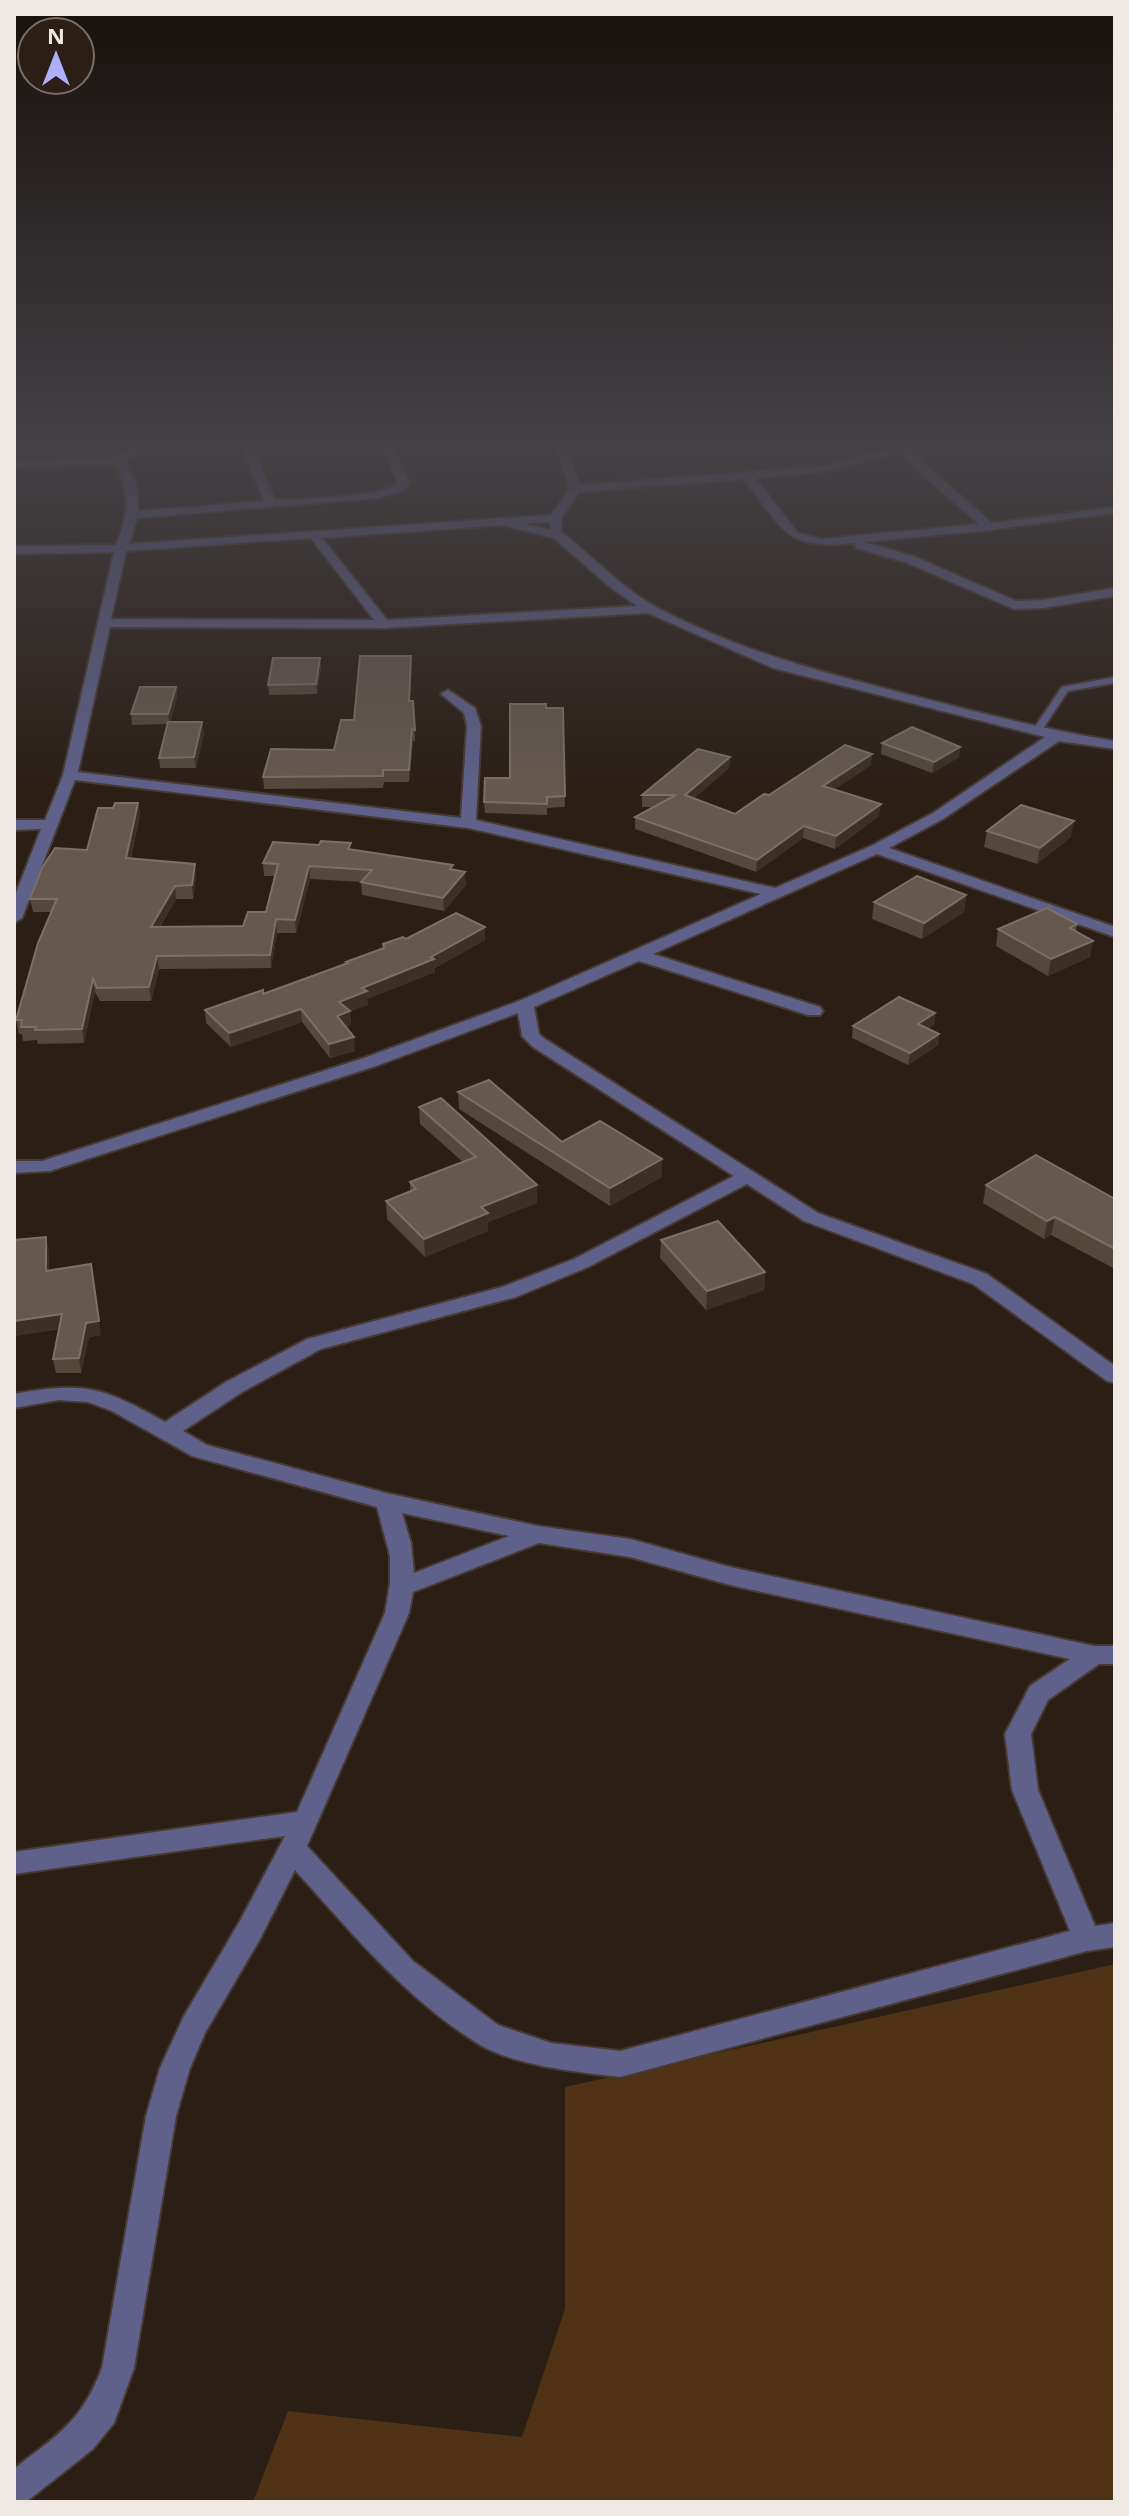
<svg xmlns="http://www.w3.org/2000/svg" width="1129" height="2516" font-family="'Open Sans',sans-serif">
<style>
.green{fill:#503216}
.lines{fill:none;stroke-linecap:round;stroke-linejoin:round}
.lane-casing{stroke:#463a32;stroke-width:4}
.street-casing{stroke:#463a32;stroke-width:4}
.lane{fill:#60618b;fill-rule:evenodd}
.street{fill:#60618b;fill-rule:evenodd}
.wall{fill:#54483d}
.shaded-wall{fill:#3c3026}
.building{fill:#65594f;stroke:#7a7066;stroke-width:2}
</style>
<rect width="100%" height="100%" fill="#2a1e15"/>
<path class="green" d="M1115 1964V2502H253L288 2411 522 2437 565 2309V2087Z"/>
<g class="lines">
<defs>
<path id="lane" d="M1115 677V683L1068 691 1040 733 1032 731 1062 687Z"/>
<path id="street" d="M136 443H147L125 462 136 484 138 511 264 501 240 443H250L275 500C302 498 381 499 398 483L381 443H391L410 483 403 491 377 498 137 518 129 544 551 515 570 489 560 459 548 443H558L570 459 580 485 821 466 912 443H929L908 450 992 523 1115 507V513L989 530 864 542 913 556 1016 601 1043 600 1115 588V596L1043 608 1014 609 905 562 856 548 855 543C784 550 784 530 744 479L579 492 561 518V532C593 556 621 588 656 607 738 651 825 673 914 696 981 713 1047 730 1115 741V749L1059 741 943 819 889 848 1115 927V937L877 854 653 954 820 1007 823 1011 820 1015H808L639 961 534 1007 539 1034 545 1039 818 1213 987 1274 1115 1366V1383L1107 1381 973 1284 804 1221 747 1184 588 1267 516 1297 321 1349 242 1392 183 1431 207 1445 386 1493 538 1526 630 1539 730 1567 1094 1646H1115V1664H1099L1048 1700 1031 1734 1038 1790 1095 1926 1115 1923V1947L1087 1951 620 2077C577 2072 514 2066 477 2043 405 1998 351 1932 295 1870L260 1939 205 2033 190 2068 176 2116 134 2368 114 2423 93 2449 26 2502H14V2469C58 2434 81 2423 102 2368L146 2116 160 2068 184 2016 240 1921 285 1836 14 1874V1852L297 1812 385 1613 390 1583V1556L377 1507 192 1456 112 1411 88 1402 59 1400 14 1408V1394C85 1381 103 1387 165 1422L226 1382 307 1339 502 1287 574 1259 734 1176 533 1047 522 1036 518 1013 376 1066 50 1171 14 1173V1161H42L364 1058 519 1001 761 894 468 828 75 780 22 918 14 923V898L41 829 14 830V820H45L63 775 114 552 14 554V546L116 545C128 516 131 492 115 464L14 467V461L116 458ZM898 453 979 524 822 539 798 533 755 478 821 472ZM550 522 551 530 525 524ZM503 525 554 538 610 587 637 606 387 620 322 538ZM311 538 374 620 111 619 126 551ZM648 613 773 668 1045 737 933 813 871 846 775 888 476 820 481 726 475 708 448 690 441 694 464 713 467 726 461 818 78 772 110 627 384 628ZM402 1513 509 1536 414 1573 411 1543ZM539 1543 630 1557 730 1585 1070 1659 1030 1686 1005 1734 1012 1790 1070 1931 620 2051 551 2043 498 2025 413 1961 307 1846 409 1613 413 1592Z"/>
</defs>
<use href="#lane" class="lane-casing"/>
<use href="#street" class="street-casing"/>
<use href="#lane" class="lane"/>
<use href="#street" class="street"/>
</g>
<g class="wall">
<path d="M411 656 410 701H413L415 741H413L409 782H384L383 788 264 789 263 777 334 750 354 720Z"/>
<path d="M321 668 317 694 269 695 268 685Z"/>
<path d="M176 687 177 697 170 722 204 732 196 768H160L159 758 167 724 132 725 131 714Z"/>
<path d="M546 708H563L565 807 547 808V815L485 813 484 802 510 778Z"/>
<path d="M882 743 960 747 959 757 932 773 881 754Z"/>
<path d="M730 757 729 768 694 798 735 814 769 795 871 765 835 789 879 816 835 849 803 838 756 872 635 829V817L654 807H642V795Z"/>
<path d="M138 803 140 815 131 858 196 876 193 899H176L160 927 243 926 266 912 275 876H264L263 863 351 849 453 869 466 885 444 911 362 895 361 882 310 879 296 933H277L271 968 159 969 151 1001H100L95 992 84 1043 38 1044 37 1040 23 1041 22 1034H19L16 1020 51 912H33L30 899Z"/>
<path d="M987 831 1071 837 1037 864 984 847Z"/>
<path d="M966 895 964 912 922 939 872 919 874 902Z"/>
<path d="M1077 924 1076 931 1090 957 1048 976 996 946 998 929Z"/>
<path d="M485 927V940L435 968V972L367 999 368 1005 350 1011 351 1025 346 1027 355 1051 330 1058 302 1022 231 1047 206 1023 205 1010 263 990 264 994 346 964V962L406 939Z"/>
<path d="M935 1013 934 1025 928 1028 939 1034 938 1045 908 1065 852 1038 853 1026Z"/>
<path d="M458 1092 562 1142 662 1177 610 1206 459 1109Z"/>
<path d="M419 1107 537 1185V1203L488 1222V1231L425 1257 387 1219 386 1201 410 1191V1182L463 1162 420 1124Z"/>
<path d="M986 1185 1115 1199V1269L1051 1235 1044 1239 983 1203Z"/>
<path d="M14 1240 49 1251V1270L101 1335 89 1337 81 1373H56L53 1359 59 1329 14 1336Z"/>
<path d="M661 1240 765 1272 764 1290 706 1310 660 1258Z"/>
</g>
<g class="shaded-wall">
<path d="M758 443H798V445L758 449Z"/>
<path d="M411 656 412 667 409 712V701Z"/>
<path d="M320 658 321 668 317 694 316 684Z"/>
<path d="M176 687 177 697 170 724 168 714Z"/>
<path d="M202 722 204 732 196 768 194 757Z"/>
<path d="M412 729 413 741 409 782V770Z"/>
<path d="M960 747 959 757 932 773 934 762Z"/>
<path d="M872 754 871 765 822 798 823 786Z"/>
<path d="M730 757 729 768 684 807 685 795Z"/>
<path d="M138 803 140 815 128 871 126 858Z"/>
<path d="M881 804 879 816 835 849 836 836Z"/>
<path d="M1074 821 1071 837 1037 864 1040 848Z"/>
<path d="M804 826 803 838 756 872 757 860Z"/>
<path d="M195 864 196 876 193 899 192 885Z"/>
<path d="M309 866 310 879 296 933 295 920Z"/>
<path d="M465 872 466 885 444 911 443 898Z"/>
<path d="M175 886 176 899 152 940 151 927Z"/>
<path d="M966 895 964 912 922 939 924 923Z"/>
<path d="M276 919 277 933 271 968 270 955Z"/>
<path d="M485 927V940L435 968V972L367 999 368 1005 340 1015 339 1002 362 988 431 957Z"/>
<path d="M1093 941 1090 957 1048 976 1051 959Z"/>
<path d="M157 956 159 969 151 1001 149 987Z"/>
<path d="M93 979 95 992 84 1043 82 1029Z"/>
<path d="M301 1009 302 1022 231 1047 229 1033Z"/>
<path d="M350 1011 351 1025 338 1030 337 1016Z"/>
<path d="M935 1013 934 1025 917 1036 918 1024Z"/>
<path d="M939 1034 938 1045 908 1065 910 1053Z"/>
<path d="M354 1037 355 1051 330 1058 329 1044Z"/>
<path d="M662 1159V1177L610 1206V1188Z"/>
<path d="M537 1185V1203L488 1222V1231L425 1257 424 1239 481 1207Z"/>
<path d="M1055 1217 1051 1235 1044 1239 1047 1221Z"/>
<path d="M46 1237 49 1251V1285L46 1271Z"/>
<path d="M765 1272 764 1290 706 1310 707 1291Z"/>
<path d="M93 1278 101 1335 89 1337 81 1373 79 1358Z"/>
<path d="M62 1314 65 1328 14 1336V1321Z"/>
</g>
<g class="building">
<path d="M360 656H411L409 701H413L415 730 412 729 409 770H383V776L263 777 271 749 334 750 341 720H354Z"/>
<path d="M273 658H320L316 684 268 685Z"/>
<path d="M140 687H176L168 714H131Z"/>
<path d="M510 704H546V708H563L565 796 547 797V804L484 802 485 778H510Z"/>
<path d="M168 722H202L194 757 159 758Z"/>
<path d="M912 727 960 747 934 762 882 743Z"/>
<path d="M845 745 872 754 823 786 881 804 836 836 804 826 757 860 635 817 676 795H642L698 749 730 757 685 795 735 814 764 794 769 795Z"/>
<path d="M115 803H138L126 858 195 864 192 885 175 886 151 927 243 926 248 912H266L278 864 263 863 273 842 319 845 321 841 351 843 348 849 453 865 450 869 465 872 443 898 361 882 372 870 309 866 295 920 276 919 270 955 157 956 149 987 97 988 93 979 82 1029 35 1030 36 1027H21L22 1020H16L38 943 57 899H30L42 868 55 848 87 850 98 808H113Z"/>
<path d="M1021 805 1074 821 1040 848 987 831Z"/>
<path d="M917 876 966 895 924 923 874 902Z"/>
<path d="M1047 908 1077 924 1070 928 1093 941 1051 959 998 929Z"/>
<path d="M456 913 485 927 431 957 434 959 362 988 367 991 339 1002 350 1011 337 1016 354 1037 329 1044 301 1009 229 1033 205 1010 263 990V994L348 963 346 962 384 948 383 944 403 937 406 939Z"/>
<path d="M899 997 935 1013 918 1024 939 1034 910 1053 853 1026Z"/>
<path d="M489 1080 562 1142 600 1121 662 1159 610 1188 458 1092Z"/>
<path d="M441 1098 537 1185 481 1207 488 1213 424 1239 386 1201 416 1189 410 1182 476 1157 419 1107Z"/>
<path d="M1036 1155 1115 1199V1249L1055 1217 1047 1221 986 1185Z"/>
<path d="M718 1221 765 1272 707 1291 661 1240Z"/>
<path d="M46 1237V1271L91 1264 99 1321 86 1323 79 1358 53 1359 62 1314 14 1321V1240Z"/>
</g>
<linearGradient id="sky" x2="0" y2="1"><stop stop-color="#17100c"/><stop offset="0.56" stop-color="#444146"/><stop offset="1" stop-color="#444146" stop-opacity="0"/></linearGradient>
<rect width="1129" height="795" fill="url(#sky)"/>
<rect width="1129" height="2516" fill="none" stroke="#f0e8e2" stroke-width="32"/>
<g transform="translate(56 56)"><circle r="38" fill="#2a1e15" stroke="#796f67" stroke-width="2"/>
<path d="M0-6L14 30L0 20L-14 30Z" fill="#adaffb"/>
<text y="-12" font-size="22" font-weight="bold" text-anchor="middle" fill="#f0e8e2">N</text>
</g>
</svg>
